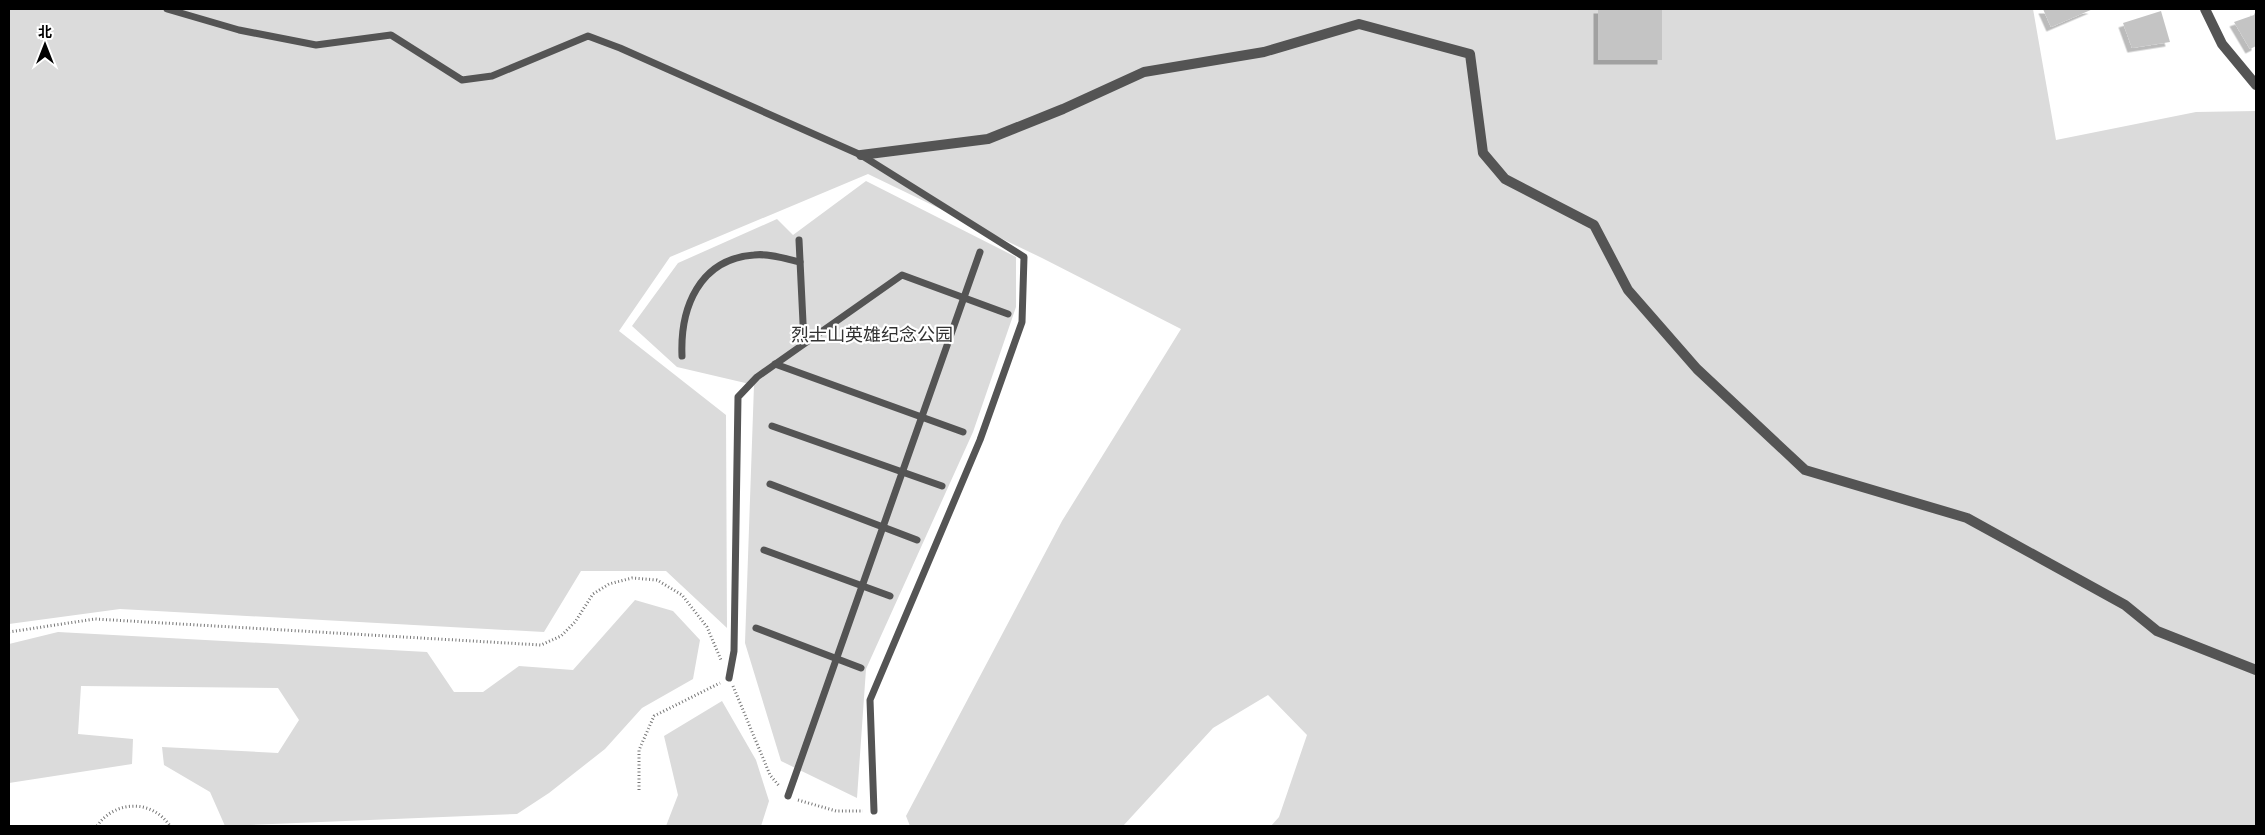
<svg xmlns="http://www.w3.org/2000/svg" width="2265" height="835" font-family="'Golos Text','Noto Sans SC',sans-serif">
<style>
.green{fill:#dbdbdb}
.building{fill:#c4c4c4;filter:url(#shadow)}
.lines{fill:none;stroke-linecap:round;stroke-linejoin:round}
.path{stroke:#767676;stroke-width:3;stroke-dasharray:1 2.5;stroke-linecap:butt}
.lane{stroke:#545454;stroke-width:7}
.street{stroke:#545454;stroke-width:10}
.labels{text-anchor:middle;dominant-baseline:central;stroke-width:4.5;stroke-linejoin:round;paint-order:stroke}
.park-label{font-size:18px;fill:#323232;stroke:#fff}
</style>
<defs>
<filter id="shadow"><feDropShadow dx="-4.5" dy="4.5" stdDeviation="0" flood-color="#0004"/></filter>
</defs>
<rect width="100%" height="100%" fill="#fff"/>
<g class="green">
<path d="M9 9H2033L2056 140 2196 112 2256 111V826H1271L1279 817 1307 735 1268 695 1213 728 1123 826H910L906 816 1062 521 1181 329 1042 258 868 174 670 257 619 331 726 415 727 628 666 571H581L544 632 120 609 9 624Z"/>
<path d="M866 181 1016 257V307L973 432 866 669 857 798 781 761 745 643 754 385 677 367 632 326 678 263 777 219 793 235Z"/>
<path d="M635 600 673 611 700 640 693 679 642 708 605 749 549 793 517 814 225 826 210 792 164 765 162 747 278 753 299 720 278 688 81 686 78 734 133 739 132 764 9 783V644L58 632 427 652 454 692H483L519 666 573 670Z"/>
<path d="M722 701 756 760 769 801 761 826H666L678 795 664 736Z"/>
</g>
<g class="building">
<rect x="1598" y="9" width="64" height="51"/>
<path d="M2043 9H2093L2051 27Z"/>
<path d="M2256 10V46L2250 49 2234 22 2254 15Z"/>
<path d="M2161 11 2170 42 2132 48 2123 23Z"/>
</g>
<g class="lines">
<g class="path">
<path d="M9 632 95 619 541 645 561 636 575 622 593 594 609 584 632 578 657 580 682 595 707 627 721 660"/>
<path d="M733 686 770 775 780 787"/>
<path d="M639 790V750L654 716 720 683"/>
<path d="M798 800 836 811H863"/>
<path d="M97 826C115 800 152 799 170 826"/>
</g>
<g class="lane">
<path d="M167 9 239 30 316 45 391 35 462 80 492 76 588 36 620 48 861 155 1024 257 1022 322 980 440 870 700 874 811"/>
<path d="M799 240 804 343"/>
<path d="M682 356C680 308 699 259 754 255 769 253 786 259 800 262"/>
<path d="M775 364 963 432"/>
<path d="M772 426 942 486"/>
<path d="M770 484 917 540"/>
<path d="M764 550 890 596"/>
<path d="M756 628 861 668"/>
<path d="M729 678 734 651 738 397 757 377 902 275 1008 314"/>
<path d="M788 796 980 252"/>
</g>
<g class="street">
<path d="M2205 9 2222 44 2256 85"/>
<path d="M861 155 988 139 1063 109 1144 72 1264 52 1359 24 1470 54 1483 153 1505 179 1594 225 1628 290 1697 369 1805 470 1967 518 2125 605 2157 631 2256 670"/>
</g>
</g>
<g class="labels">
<g class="park-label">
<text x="872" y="334">烈士山英雄纪念公园</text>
</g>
</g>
<rect width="2265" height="835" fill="none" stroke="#000000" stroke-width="20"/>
<g transform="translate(45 45)" stroke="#ffffff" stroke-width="4" paint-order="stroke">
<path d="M0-4L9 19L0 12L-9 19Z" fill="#000000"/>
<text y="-8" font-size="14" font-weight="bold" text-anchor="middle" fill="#000000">北</text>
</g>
</svg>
